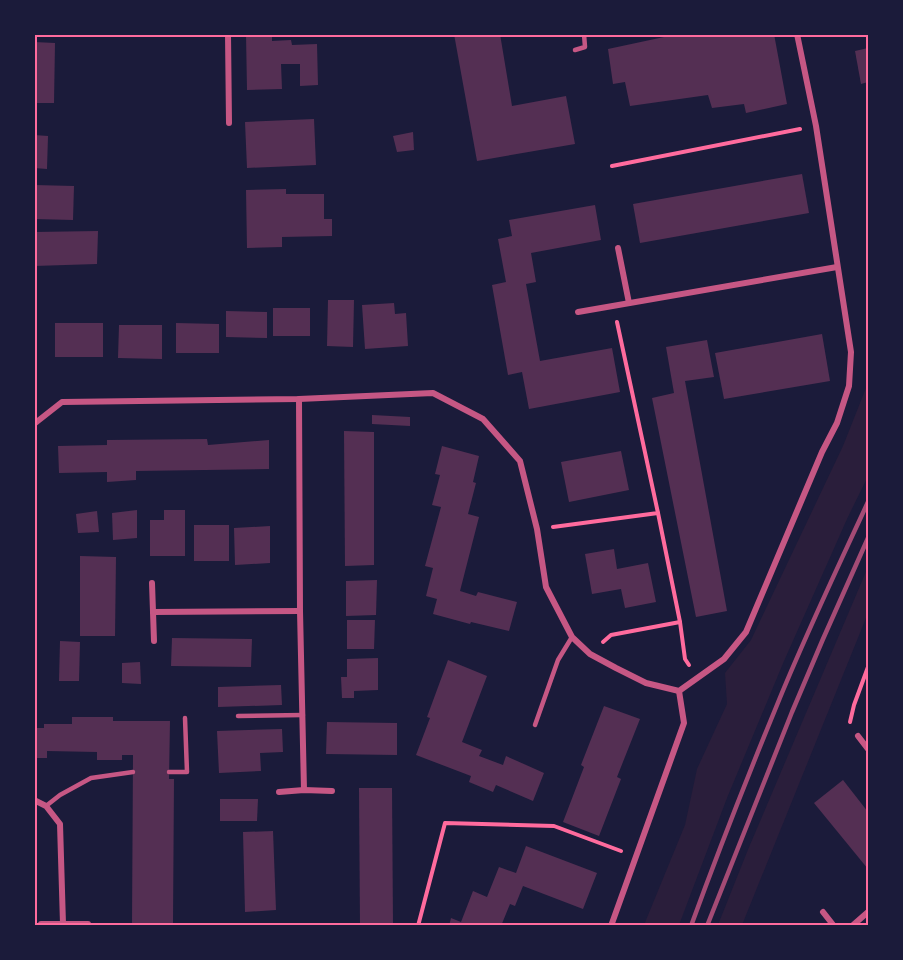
<svg xmlns="http://www.w3.org/2000/svg" width="903" height="960" font-family="Rubik,sans-serif">
<style>
.green{fill:#2a1e3b}
.building{fill:#542f53}
.lines{fill:none;stroke-linecap:round;stroke-linejoin:round}
.path{stroke:#ff6b9d;stroke-width:4}
.service{stroke:#c65784;stroke-width:4.5}
.minor{stroke:#c65784;stroke-width:6}
.rail{stroke:#a44b75;stroke-width:4.5}
.neatline{fill:none;stroke:#ff6b9d;stroke-width:2}
</style>
<rect width="100%" height="100%" fill="#1b1b3a"/>
<g class="green">
<path d="M868 383V476L847 519 784 661 727 798 679 925H644L685 825 697 769 727 704 725 673 751 640 843 446Z"/>
<path d="M868 567V613L742 925H718L747 852Z"/>
</g>
<g class="building">
<path d="M246 34H272V41L291 40 292 45 317 44 318 85 300 86V64H281L282 89 247 90Z"/>
<path d="M454 34H500L512 106 566 96 575 144 477 161Z"/>
<path d="M678 34H774L787 104 746 113 744 104 712 108 708 95 630 106 625 82 613 84 608 49Z"/>
<path d="M34 42 55 43 54 103H34Z"/>
<path d="M868 48V82L861 84 855 51Z"/>
<path d="M314 119 316 165 247 168 245 122Z"/>
<path d="M413 132 414 150 397 152 393 136Z"/>
<path d="M34 135 48 136 47 169 34 168Z"/>
<path d="M802 174 809 213 640 243 633 204Z"/>
<path d="M34 185 74 186 73 220 34 219Z"/>
<path d="M286 189V194H324V219H332V236L282 237V247L247 248 246 190Z"/>
<path d="M595 205 601 240 531 253 536 282 526 284 540 361 612 348 620 392 529 409 522 372 508 375 492 285 506 282 498 239 512 236 509 220Z"/>
<path d="M98 231 97 264 34 266V232Z"/>
<path d="M328 300H354L353 347 327 346Z"/>
<path d="M394 303 395 314 406 313 408 346 365 349 362 305Z"/>
<rect x="273" y="308" width="37" height="28"/>
<path d="M226 311 267 312V338L226 337Z"/>
<rect x="55" y="323" width="48" height="34"/>
<path d="M176 323 219 324V353H176Z"/>
<path d="M119 325H162V359L118 358Z"/>
<path d="M822 334 830 381 724 399 715 353Z"/>
<path d="M707 340 714 377 685 381 727 611 696 617 652 398 674 393 666 347Z"/>
<path d="M372 415 410 417V426L372 424Z"/>
<path d="M344 431 374 432V565L345 566Z"/>
<path d="M207 439 208 445 269 440V469L136 471V480L107 482V472L59 473 58 446 107 445V440Z"/>
<path d="M442 446 479 456 473 482 476 483 468 514 479 517 460 591 476 596 478 592 517 602 509 631 471 622 470 624 433 614 437 599 426 596 433 568 425 566 441 507 432 505 440 475 435 474Z"/>
<path d="M621 451 629 490 569 502 561 462Z"/>
<path d="M137 510V538L113 540 112 513Z"/>
<path d="M164 510H185V556H150V520H164Z"/>
<path d="M97 511 99 532 78 533 76 514Z"/>
<rect x="194" y="525" width="35" height="36"/>
<path d="M270 526V563L235 565 234 528Z"/>
<path d="M614 549 617 569 648 563 656 602 625 608 621 589 592 594 585 554Z"/>
<path d="M80 556 116 557 115 636H80Z"/>
<path d="M377 580 376 615 346 616V581Z"/>
<path d="M347 620H375L374 649H347Z"/>
<path d="M172 638 252 639 251 667 171 666Z"/>
<path d="M60 641 80 642 79 681H59Z"/>
<path d="M378 658V690L354 691V698H342L341 677H347V659Z"/>
<path d="M448 660 487 676 462 742 482 750 479 756 503 765 506 756 544 773 533 801 496 785 493 792 469 782 471 776 416 755 430 718 427 717Z"/>
<path d="M140 662 141 684 122 683V663Z"/>
<path d="M281 685 282 705 218 707V687Z"/>
<path d="M604 706 640 719 617 777 621 779 599 836 563 822 584 767 581 765Z"/>
<path d="M72 717H113V721H170L169 779H174L173 923H160V926H132L133 755H122V760H97V752L47 751V758H34V728H44V724H72Z"/>
<path d="M327 722 397 723V755L326 754Z"/>
<path d="M282 729 283 752 260 753 261 771 219 773 217 731Z"/>
<path d="M843 780 868 812V869L814 803Z"/>
<path d="M359 788H392L393 926H360Z"/>
<path d="M220 799H258L257 821H220Z"/>
<path d="M273 831 276 910 245 912 243 832Z"/>
<path d="M526 846 597 873 583 909 523 886 515 906 510 904 501 926H449L451 918 461 922 473 891 487 897 499 867 516 873Z"/>
</g>
<g class="lines">
<g class="path">
<path d="M612 166 800 129"/>
<path d="M658 513 680 622 685 659 689 665"/>
<path d="M553 527 658 513 617 322"/>
<path d="M603 642 611 635 680 622"/>
<path d="M850 722 854 705 868 667"/>
<path d="M418 926 445 823 554 826 621 851"/>
</g>
<g class="service">
<path d="M575 50 585 47 584 34"/>
<path d="M238 716 303 715"/>
<path d="M535 725 558 660 572 637"/>
<path d="M169 772H187L185 718"/>
<path d="M46 806 60 795 91 778 133 772"/>
</g>
<g class="minor">
<path d="M228 34 229 123"/>
<path d="M618 248 629 303"/>
<path d="M578 312 837 267"/>
<path d="M299 399 300 611 304 790"/>
<path d="M34 424 62 402 299 399 433 393 483 419 520 461 537 529 546 587 572 637 590 654 616 668 646 683 679 691 724 659 746 632 822 452 837 423 849 386 851 352 816 126 797 34"/>
<path d="M152 583 154 641"/>
<path d="M153 612 300 611"/>
<path d="M858 736 868 749"/>
<path d="M279 792 304 790 332 791"/>
<path d="M34 800 46 806 60 824 63 924"/>
<path d="M823 912 834 926"/>
<path d="M41 924H88"/>
<path d="M611 926 684 723 679 691"/>
<path d="M852 926 868 912"/>
</g>
<g class="rail">
<path d="M691 926C718 852 747 778 777 705 805 636 837 569 868 502"/>
<path d="M707 926 792 712 823 639 868 538"/>
</g>
</g>
<rect width="903" height="960" fill="none" stroke="#1b1b3a" stroke-width="72"/>
<rect x="36" y="36" width="831" height="888" class="neatline"/>
</svg>
